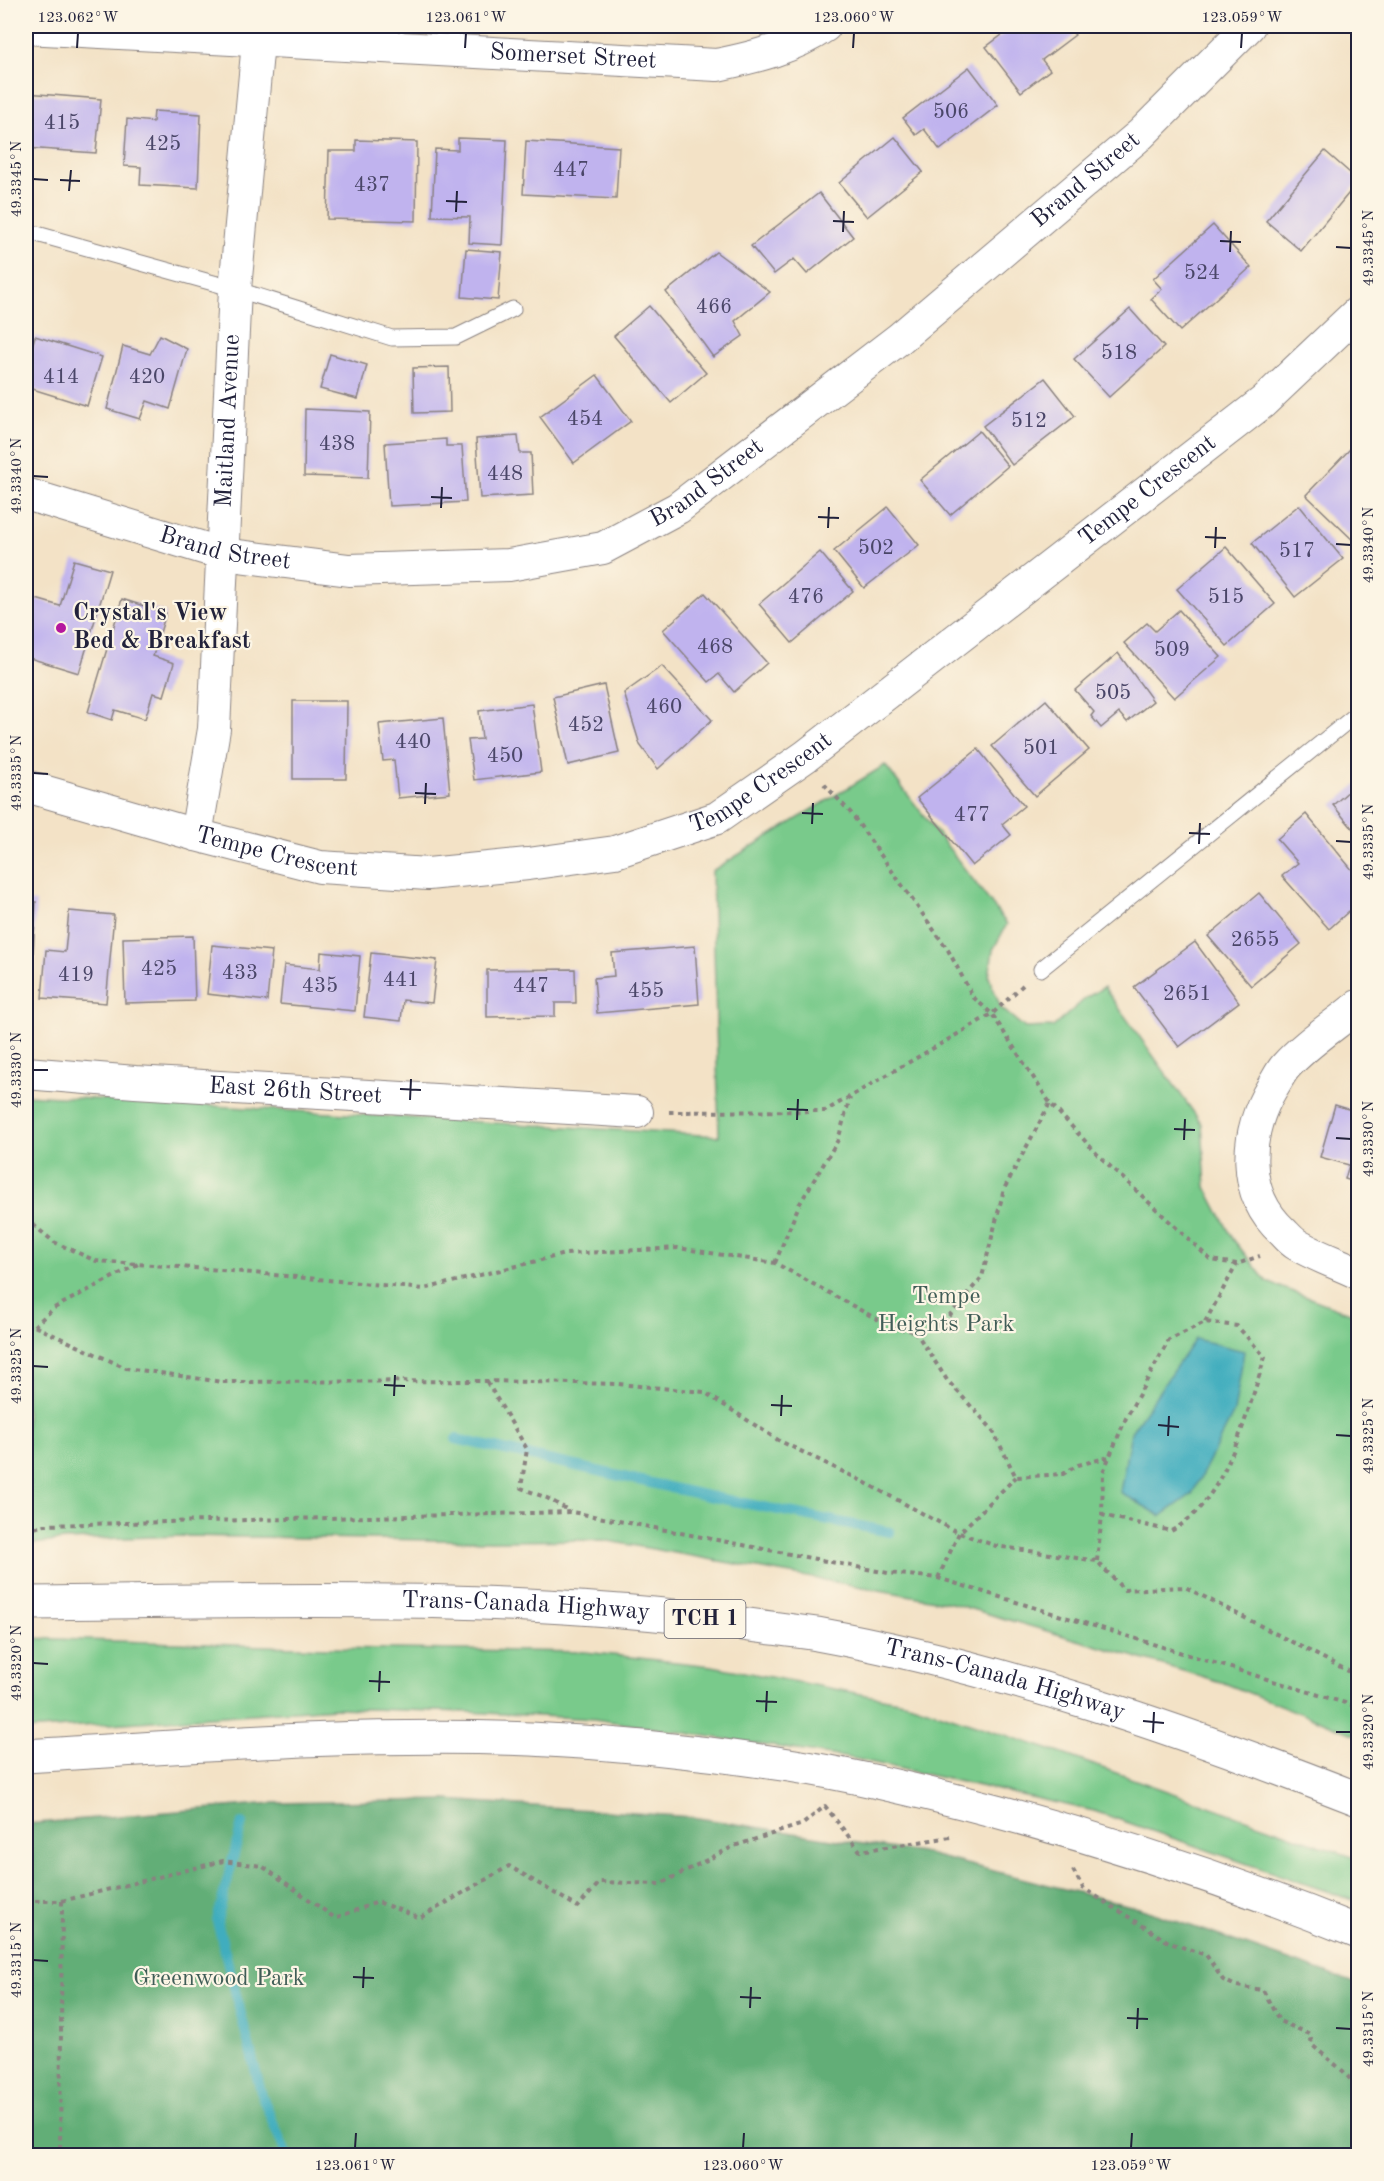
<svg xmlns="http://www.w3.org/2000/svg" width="1384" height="2181" font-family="'Old Standard TT',serif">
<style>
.green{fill:#79ca8b;stroke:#4e7663;stroke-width:1.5}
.forest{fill:#62ae77;stroke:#426859;stroke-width:1.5}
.water{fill:#40adbe;stroke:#31687c;stroke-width:1.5}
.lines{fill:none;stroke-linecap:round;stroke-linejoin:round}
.stream{stroke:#40adbe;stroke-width:10}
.building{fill:#c0b3ee}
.service-casing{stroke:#8a8280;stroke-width:17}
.minor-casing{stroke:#8a8280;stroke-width:34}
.motorway-casing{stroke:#8a8280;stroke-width:35}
.path{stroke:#8a8280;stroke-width:4;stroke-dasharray:4.5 4.5;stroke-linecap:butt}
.service{stroke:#fff;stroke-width:15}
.minor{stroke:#fff;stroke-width:32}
.motorway{stroke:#fff;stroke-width:33}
.ticks{fill:none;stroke:#22223b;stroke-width:2}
.poi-dot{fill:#b5179e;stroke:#fcf5e5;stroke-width:2}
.labels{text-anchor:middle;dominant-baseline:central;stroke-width:4.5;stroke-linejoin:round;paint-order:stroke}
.number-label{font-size:21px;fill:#4a4668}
.shield{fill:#fcf5e5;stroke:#63616e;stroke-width:1.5}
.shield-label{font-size:22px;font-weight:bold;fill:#22223b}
.street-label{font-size:24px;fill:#22223b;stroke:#fcf5e5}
.poi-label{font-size:24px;font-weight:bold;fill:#22223b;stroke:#fcf5e5;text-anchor:start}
.park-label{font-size:24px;fill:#405d57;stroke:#fcf5e5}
.neatline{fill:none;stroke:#22223b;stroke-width:2}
.ticks-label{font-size:15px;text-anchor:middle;fill:#22223b}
</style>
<rect width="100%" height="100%" fill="#fcf5e5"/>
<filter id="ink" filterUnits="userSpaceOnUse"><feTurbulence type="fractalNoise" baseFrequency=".0167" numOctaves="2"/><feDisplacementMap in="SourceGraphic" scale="12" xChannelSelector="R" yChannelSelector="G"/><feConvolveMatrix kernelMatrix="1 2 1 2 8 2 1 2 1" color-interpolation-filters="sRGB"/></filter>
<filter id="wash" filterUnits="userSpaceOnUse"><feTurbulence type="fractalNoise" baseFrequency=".008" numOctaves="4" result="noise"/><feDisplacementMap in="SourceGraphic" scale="24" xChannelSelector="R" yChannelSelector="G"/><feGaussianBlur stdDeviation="1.35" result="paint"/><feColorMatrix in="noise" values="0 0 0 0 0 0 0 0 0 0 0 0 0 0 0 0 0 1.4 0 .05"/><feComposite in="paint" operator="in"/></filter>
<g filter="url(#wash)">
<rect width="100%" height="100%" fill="#f3e2c6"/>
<g class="green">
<path d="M885 765 1007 924 993 950 989 977 1001 1008 1025 1028 1053 1027 1087 997 1104 987 1202 1124 1206 1187 1233 1239 1267 1282 1358 1316V1736L1224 1683 951 1603 603 1540 493 1541 183 1536 65 1540 26 1545V1095L719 1136 712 871Z"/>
<path d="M26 1638 325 1648 585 1652 712 1666 909 1703 1060 1753 1358 1859V1902L1094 1811 856 1759 594 1719 467 1712 335 1708 26 1730Z"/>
</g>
<path class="forest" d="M446 1800 692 1817 927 1854 1139 1908 1358 1984V2155H26V1824L273 1803Z"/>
<path class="water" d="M1195 1339 1244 1351 1234 1412 1192 1494 1161 1516 1120 1492 1131 1432Z"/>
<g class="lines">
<g class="stream">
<path d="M456 1439 708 1496 890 1532"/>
<path d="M242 1823 217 1921 262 2096 287 2156"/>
</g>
</g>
<g id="blocks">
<g class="building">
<path d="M1014 26H1067L1075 35 1042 60 1050 70 1021 92 986 47Z"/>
<path d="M969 67 998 105 940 150 924 129 916 135 903 118Z"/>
<path d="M26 93 101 99 96 153 26 148Z"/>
<path d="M154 111 201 114 198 188 140 185 141 167 124 166 127 119 153 122Z"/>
<path d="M895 137 923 172 867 217 839 183Z"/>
<path d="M458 138 507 140 502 245 469 243 470 217 432 216 435 149 458 150Z"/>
<path d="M356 140 417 142 416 221 327 219 329 151H356Z"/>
<path d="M526 141 619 147 616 199 523 194Z"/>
<path d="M1325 151 1358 180V182L1301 251 1266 221Z"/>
<path d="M819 193 853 237 807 274 794 259 774 274 751 246Z"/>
<path d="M1213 225 1251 267 1180 331 1151 299 1162 289 1153 279Z"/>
<path d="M466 249 502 252 498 300 462 297Z"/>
<path d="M716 252 770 292 735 321 743 336 713 357 666 292Z"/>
<path d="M649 306 706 373 671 403 614 336Z"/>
<path d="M1130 309 1164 347 1109 397 1074 359Z"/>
<path d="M160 335 187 349 170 409 147 401 140 419 107 409 123 346 150 354Z"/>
<path d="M35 336 102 357 87 406 26 387V368Z"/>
<path d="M330 354 367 365 358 399 320 389Z"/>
<path d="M449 367 450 412 414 413 413 368Z"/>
<path d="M597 375 631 421 574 463 540 417Z"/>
<path d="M1045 378 1075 416 1012 465 983 426Z"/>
<path d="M305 409 370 412 368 478 304 476Z"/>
<path d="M979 431 1008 466 950 515 920 480Z"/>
<path d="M518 436 520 453H531L533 495 480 498 476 439Z"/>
<path d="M446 439V446H462L466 502 389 506 385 443Z"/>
<path d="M1350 449 1358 457V545L1306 495Z"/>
<path d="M1299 505 1343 559 1295 597 1252 543Z"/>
<path d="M888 507 919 545 864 588 834 551Z"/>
<path d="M1226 547 1275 604 1227 646 1177 589Z"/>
<path d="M820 552 853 591 792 643 759 604Z"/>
<path d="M74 560 110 570 79 673 26 657V596L60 606Z"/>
<path d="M705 593 767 663 734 692 719 674 709 682 663 630Z"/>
<path d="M122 599 166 613 153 656 174 663 164 696 153 693 145 719 115 710 112 720 88 712Z"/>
<path d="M1179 610 1221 657 1174 698 1124 643 1147 623 1155 631Z"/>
<path d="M1118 653 1153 701 1127 722 1119 713 1101 728 1091 716 1094 712 1075 690Z"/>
<path d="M662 666 712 720 658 769 640 745 624 693Z"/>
<path d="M604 685 619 753 568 765 553 697Z"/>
<path d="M1046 700 1089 750 1035 796 992 746Z"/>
<path d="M293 701H347L346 779H293Z"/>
<path d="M532 704 541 772 474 780 468 740 482 739 479 711Z"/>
<path d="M443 718 450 793 398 798 394 760 383 761 379 724Z"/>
<path d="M978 749 1024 806 1002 824 1011 835 972 866 917 798Z"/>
<path d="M1358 783V835L1333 805Z"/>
<path d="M1306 814 1358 877V903L1329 929 1282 876 1298 863 1277 839Z"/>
<path d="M1259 893 1301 944 1251 986 1208 936Z"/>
<path d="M26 901 36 902 32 972 26 971Z"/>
<path d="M69 911 114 915 106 1003 42 998 46 950 65 952Z"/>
<path d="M193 936 195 1001 125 1003 123 938Z"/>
<path d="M1195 942 1239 1002 1179 1047 1134 987Z"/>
<path d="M212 945 272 951 267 1001 207 994Z"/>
<path d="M695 946 699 1004 597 1013 594 978 614 976 612 953Z"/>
<path d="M321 952 360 956 355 1011 280 1004 284 965 320 969Z"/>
<path d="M371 953 437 960 432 1003 403 1000 401 1021 364 1017Z"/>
<path d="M575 969 576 1003H555V1016L487 1017V970Z"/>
<path d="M1335 1105 1358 1112V1183L1345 1179 1349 1165 1320 1157Z"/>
</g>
</g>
</g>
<g filter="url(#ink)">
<use href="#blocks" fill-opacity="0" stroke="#8a8280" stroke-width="1.5"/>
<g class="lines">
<defs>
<g id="service">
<path d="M26 231 235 289 392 338 456 337 513 309"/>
<path d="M1041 969 1358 713"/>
</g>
<g id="minor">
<path id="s1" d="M26 28 717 65C755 57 793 48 825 26"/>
<path id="s2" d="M26 494 223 554 349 570 509 565 603 548 678 508 900 338 1141 134 1249 26"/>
<path id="s3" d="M26 786 196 835 320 867 428 874 528 864 615 852 717 818 806 756 1263 402 1358 312"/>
<path id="s4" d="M196 835 214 729 235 289 258 42"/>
<path d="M1358 1006C1334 1026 1305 1044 1285 1067 1280 1073 1277 1080 1273 1086 1245 1132 1240 1193 1283 1232 1287 1236 1291 1241 1296 1244 1315 1256 1338 1263 1358 1273"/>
<path id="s5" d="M26 1073 135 1082 637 1112"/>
</g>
<g id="motorway">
<path id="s6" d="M26 1603C262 1601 500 1592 735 1623 762 1627 790 1630 817 1634 1003 1668 1182 1730 1358 1799"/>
<path d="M26 1756C194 1746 362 1732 531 1739 617 1743 704 1752 789 1765 859 1776 928 1793 996 1811 1119 1844 1240 1884 1358 1932"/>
</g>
</defs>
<use href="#service" class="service-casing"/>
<use href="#minor" class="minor-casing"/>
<use href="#motorway" class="motorway-casing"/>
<g class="path">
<path d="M824 784 851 813 948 950 973 997 992 1014 1050 1103 1098 1155 1211 1260 1237 1264 1260 1256"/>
<path d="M669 1112 825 1111 992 1014 1023 985"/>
<path d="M26 1219 54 1242 96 1261 221 1270 424 1289 565 1254 678 1248 775 1263 893 1328 915 1331 943 1323 982 1277 1004 1189 1050 1103"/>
<path d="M775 1263 799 1205 838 1140 850 1098"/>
<path d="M1205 1322 1237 1264"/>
<path d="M26 1326H34L126 1368 222 1382 487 1381 618 1384 704 1392 778 1440 862 1481 959 1533 996 1546 1097 1561 1124 1590 1185 1587 1358 1676"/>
<path d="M34 1326 54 1308 138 1264"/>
<path d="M915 1331 947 1380 992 1429 1016 1477 1063 1474 1078 1465 1109 1457"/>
<path d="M487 1382 527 1449 521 1488 547 1498 570 1511"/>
<path d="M26 1530 45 1525 572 1512 888 1573 938 1578 1358 1707"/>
<path d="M1097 1561 1102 1515 1103 1472 1126 1418 1169 1340 1205 1322 1237 1326 1265 1357C1247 1413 1226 1502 1171 1531L1102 1515"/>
<path d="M938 1578 959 1533 1016 1477"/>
<path d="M1073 1870 1083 1888 1170 1943 1206 1955 1223 1980 1236 1986 1263 1990 1279 2021 1310 2034 1312 2045 1343 2071 1358 2088"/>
<path d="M26 1901H62L60 2156"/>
<path d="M62 1901 223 1861 262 1866 335 1918 378 1902 420 1918 509 1866 578 1907 600 1882 660 1884 734 1846 803 1824 825 1806 860 1851 951 1837"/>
</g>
<use href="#service" class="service"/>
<use href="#minor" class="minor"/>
<use href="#motorway" class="motorway"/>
</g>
</g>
<path class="ticks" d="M77 48 78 33M465 48 466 33M853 48 854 33M1241 48 1242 33M33 179 48 180M60 180 80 181M69 191 71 170M446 201 467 202M456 212 457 191M833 221 854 222M843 232 844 211M1220 241 1241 242M1336 247 1351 248M1230 252 1231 231M33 476 48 477M431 497 452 498M441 508 442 487M818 517 839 518M828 528 829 507M1205 537 1226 538M1336 544 1351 545M1215 548 1216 527M33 773 48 774M415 793 436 794M425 804 426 783M802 813 823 814M812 824 813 803M1189 833 1210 834M1336 841 1351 842M1199 844 1200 823M33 1070H48M400 1089 421 1090M410 1100 411 1079M787 1109 808 1110M797 1120 798 1099M1174 1129 1195 1130M1336 1138 1351 1139M1184 1140 1185 1119M33 1366 48 1367M384 1385 405 1386M394 1396 395 1375M771 1405 792 1406M781 1416 782 1395M1158 1425 1179 1427M1336 1435 1351 1436M1168 1436 1169 1416M33 1663 48 1664M369 1681 390 1682M379 1692 380 1671M756 1701 777 1702M766 1712 767 1691M1143 1721 1164 1723M1336 1732H1351M1153 1733 1154 1712M33 1960 48 1961M353 1977 374 1978M363 1988 364 1967M740 1997 761 1998M750 2008 751 1987M1127 2018 1148 2019M1336 2028 1351 2029M1137 2029 1138 2008M355 2148 356 2133M743 2148 744 2133M1131 2148 1132 2133"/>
<circle class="poi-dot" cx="61" cy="628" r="6"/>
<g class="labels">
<g class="number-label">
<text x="951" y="112">506</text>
<text x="62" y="123">415</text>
<text x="163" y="144">425</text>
<text x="571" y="170">447</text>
<text x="372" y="185">437</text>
<text x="1202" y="273">524</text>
<text x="714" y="307">466</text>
<text x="1119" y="353">518</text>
<text x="61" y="377">414</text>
<text x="147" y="377">420</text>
<text x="585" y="419">454</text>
<text x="1029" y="421">512</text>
<text x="337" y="444">438</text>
<text x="505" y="474">448</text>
<text x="876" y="548">502</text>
<text x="1297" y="551">517</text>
<text x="806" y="597">476</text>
<text x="1226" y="597">515</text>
<text x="715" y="647">468</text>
<text x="1172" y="650">509</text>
<text x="1113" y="693">505</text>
<text x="664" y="707">460</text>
<text x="586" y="725">452</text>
<text x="413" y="742">440</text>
<text x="1041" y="748">501</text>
<text x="505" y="756">450</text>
<text x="972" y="815">477</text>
<text x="1255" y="940">2655</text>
<text x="159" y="969">425</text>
<text x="240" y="973">433</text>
<text x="76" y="975">419</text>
<text x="401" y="980">441</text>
<text x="320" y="986">435</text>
<text x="531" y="986">447</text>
<text x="646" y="991">455</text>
<text x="1187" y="994">2651</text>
</g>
<rect class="shield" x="664.5" y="1600" width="81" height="38" rx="4.5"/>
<g class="shield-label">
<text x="705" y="1619">TCH 1</text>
</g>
<g class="street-label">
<text stroke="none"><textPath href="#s1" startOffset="548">Somerset Street</textPath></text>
<text stroke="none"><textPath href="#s2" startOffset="1197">Brand Street</textPath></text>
<text stroke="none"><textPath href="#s4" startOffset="416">Maitland Avenue</textPath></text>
<text stroke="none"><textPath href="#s2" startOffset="711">Brand Street</textPath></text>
<text stroke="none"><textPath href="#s3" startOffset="1250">Tempe Crescent</textPath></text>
<text stroke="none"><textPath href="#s2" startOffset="207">Brand Street</textPath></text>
<text stroke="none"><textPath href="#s3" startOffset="764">Tempe Crescent</textPath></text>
<text stroke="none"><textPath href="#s3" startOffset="260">Tempe Crescent</textPath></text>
<text stroke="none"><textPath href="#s5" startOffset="270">East 26th Street</textPath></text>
<text stroke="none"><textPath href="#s6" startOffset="500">Trans-Canada Highway</textPath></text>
<text stroke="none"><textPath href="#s6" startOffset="986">Trans-Canada Highway</textPath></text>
</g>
<g class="poi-label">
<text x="73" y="614">Crystal's View<tspan x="73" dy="28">Bed &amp; Breakfast</tspan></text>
</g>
<g class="park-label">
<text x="946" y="1297">Tempe<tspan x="946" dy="28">Heights Park</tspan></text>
<text x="219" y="1979">Greenwood Park</text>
</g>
</g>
<rect width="1384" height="2181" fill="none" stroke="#fcf5e5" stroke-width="66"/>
<rect x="33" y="33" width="1318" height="2115" class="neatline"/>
<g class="ticks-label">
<text x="78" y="22">123.062°W</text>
<text x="466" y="22">123.061°W</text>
<text x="854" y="22">123.060°W</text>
<text x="1242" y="22">123.059°W</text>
<text transform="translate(16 179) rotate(-90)" y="5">49.3345°N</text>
<text transform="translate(1368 248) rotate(-90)" y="5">49.3345°N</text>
<text transform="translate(16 476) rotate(-90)" y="5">49.3340°N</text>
<text transform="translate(1368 545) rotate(-90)" y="5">49.3340°N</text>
<text transform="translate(16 773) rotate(-90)" y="5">49.3335°N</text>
<text transform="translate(1368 842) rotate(-90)" y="5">49.3335°N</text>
<text transform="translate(16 1070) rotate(-90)" y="5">49.3330°N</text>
<text transform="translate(1368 1139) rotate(-90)" y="5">49.3330°N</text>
<text transform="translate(16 1366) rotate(-90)" y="5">49.3325°N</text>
<text transform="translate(1368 1436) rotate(-90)" y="5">49.3325°N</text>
<text transform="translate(16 1663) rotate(-90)" y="5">49.3320°N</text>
<text transform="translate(1368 1732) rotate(-90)" y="5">49.3320°N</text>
<text transform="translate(16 1960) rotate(-90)" y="5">49.3315°N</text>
<text transform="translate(1368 2029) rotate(-90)" y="5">49.3315°N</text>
<text x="355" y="2170">123.061°W</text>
<text x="743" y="2170">123.060°W</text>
<text x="1131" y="2170">123.059°W</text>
</g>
</svg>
